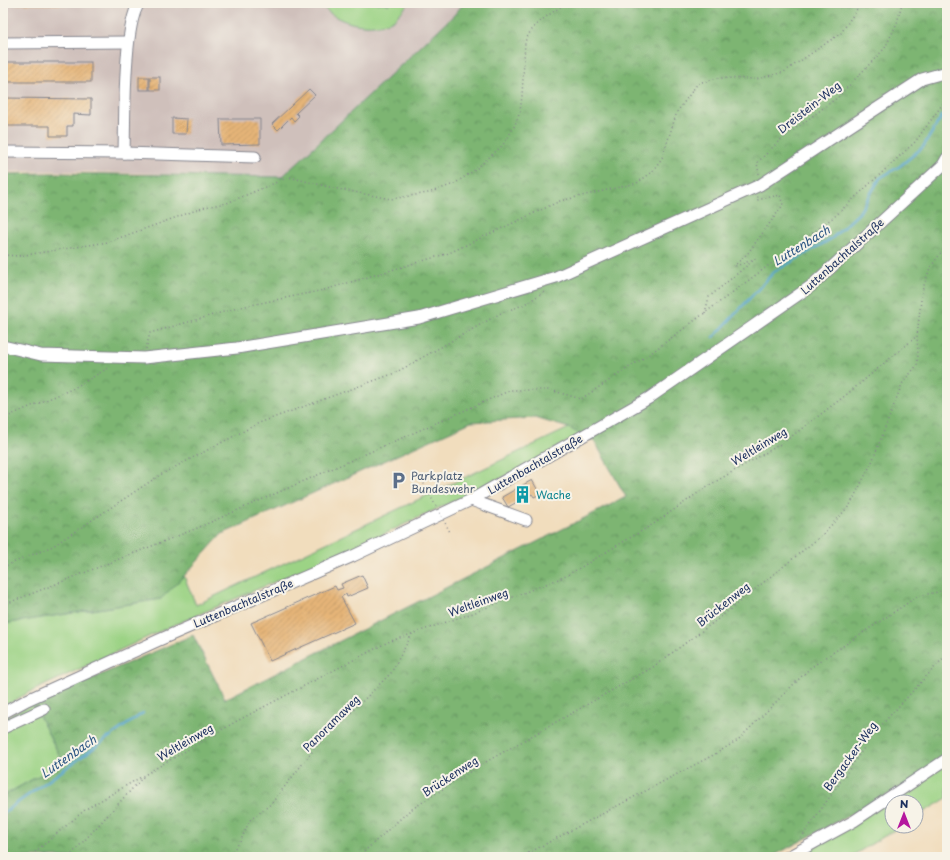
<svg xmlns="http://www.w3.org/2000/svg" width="950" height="860" font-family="'Playpen Sans',sans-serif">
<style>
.industrial{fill:#cfc0bb}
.green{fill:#9cd385;stroke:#5c8172}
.forest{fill:url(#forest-crowns);stroke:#4c7268}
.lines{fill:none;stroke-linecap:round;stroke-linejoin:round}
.stream{stroke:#54a4ce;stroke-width:2.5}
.building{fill:url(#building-hatch)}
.minor-casing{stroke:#86868e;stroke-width:13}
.path{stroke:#86868e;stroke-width:1.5;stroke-dasharray:1 3;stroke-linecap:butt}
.minor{stroke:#fff;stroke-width:11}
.path-bridge{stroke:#86868e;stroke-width:1.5;stroke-dasharray:1 3;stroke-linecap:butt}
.labels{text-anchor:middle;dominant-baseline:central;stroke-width:4;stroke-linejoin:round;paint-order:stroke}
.street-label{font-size:11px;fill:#1b2f5e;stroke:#f7f3e8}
.service-label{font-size:11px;fill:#4e5e75;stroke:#f7f3e8;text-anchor:start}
.culture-label{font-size:11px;fill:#0d838f;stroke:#f7f3e8;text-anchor:start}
.water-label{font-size:12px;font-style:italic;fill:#2f5885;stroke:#f7f3e8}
</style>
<defs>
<pattern id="forest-crowns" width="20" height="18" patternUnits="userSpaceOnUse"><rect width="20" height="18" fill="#7db572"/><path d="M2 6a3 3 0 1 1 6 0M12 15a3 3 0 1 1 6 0" fill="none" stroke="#669461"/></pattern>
<pattern id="building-hatch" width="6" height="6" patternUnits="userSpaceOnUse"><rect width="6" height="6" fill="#e6b578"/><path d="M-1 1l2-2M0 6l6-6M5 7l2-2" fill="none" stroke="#ba9466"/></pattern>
</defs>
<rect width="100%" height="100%" fill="#f7f3e8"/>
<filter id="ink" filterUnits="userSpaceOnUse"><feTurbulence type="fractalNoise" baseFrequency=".025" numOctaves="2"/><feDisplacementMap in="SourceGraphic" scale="8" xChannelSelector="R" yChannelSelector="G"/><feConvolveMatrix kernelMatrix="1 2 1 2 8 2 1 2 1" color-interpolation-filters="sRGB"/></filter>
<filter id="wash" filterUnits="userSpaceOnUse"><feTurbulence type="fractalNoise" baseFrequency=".012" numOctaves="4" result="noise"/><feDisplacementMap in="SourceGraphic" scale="16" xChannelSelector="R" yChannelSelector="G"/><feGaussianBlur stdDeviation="0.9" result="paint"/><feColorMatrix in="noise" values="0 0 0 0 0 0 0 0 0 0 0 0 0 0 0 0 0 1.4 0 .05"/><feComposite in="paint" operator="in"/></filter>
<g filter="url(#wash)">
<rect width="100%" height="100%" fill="#f1ddbd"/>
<path class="industrial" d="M3 3H464L454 15 282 177 50 171 3 172Z"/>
<g class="green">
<path d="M319 3H387L388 5 390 3H409C404 8 396 20 389 22 364 30 336 23 319 3Z"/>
<path d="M569 428 581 434 504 477 365 543 167 628 26 694 3 707V624L161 599 184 576 196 605Z"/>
<path d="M33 704 63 762 3 796V718Z"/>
<path d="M947 759V798L916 817V802H892V826H901L850 857H799Z"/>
</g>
<path class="forest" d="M464 3H947V759L908 784 771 857H3V796L63 762 33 704 193 635 225 699 626 497 595 442 569 428 535 418 471 422 222 534 184 576 161 599 3 624V174L50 173 282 177 454 15Z"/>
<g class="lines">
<g class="stream">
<path d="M714 337 774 272 831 239 859 213 880 178 900 166 923 147 942 116"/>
<path d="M3 813 143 713"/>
</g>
</g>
<g id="blocks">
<g class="building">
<path d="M3 3H90V5L3 4Z"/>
<rect x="3" y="62" width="88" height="20"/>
<rect x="139" y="77" width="10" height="13"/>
<rect x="150" y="77" width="10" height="13"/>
<path d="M309 89 315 95 296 113 299 116 294 121 291 117 278 130 272 124Z"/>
<path d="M3 98 91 99V115L73 114V126H67V136H50V126H3Z"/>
<path d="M172 118 187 119 186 134H172Z"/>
<path d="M220 119H260V144L221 145Z"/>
<path d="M532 480 540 494 534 497 532 494 508 507 502 497Z"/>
<path d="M362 575 368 588 347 597 346 594 341 597 355 623 270 661 251 623 335 586 337 590 343 588 341 584Z"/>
</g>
</g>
</g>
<g filter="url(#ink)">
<use href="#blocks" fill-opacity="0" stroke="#86868e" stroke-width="1"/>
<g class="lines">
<defs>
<g id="minor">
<path d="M3 43 128 42"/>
<path d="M3 152 124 153C125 121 123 27 139 3"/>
<path d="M124 153 255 157"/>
<path d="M3 346 41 355 144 358 237 348 419 318 556 277 760 185 922 79 947 72"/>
<path d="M471 500 526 520"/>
<path d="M3 713 27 700 159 640 353 556 471 500 649 398 811 286 943 165 947 158"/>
<path d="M3 728 44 709"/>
<path d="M788 857 854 821 947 759"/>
</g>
</defs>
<use href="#minor" class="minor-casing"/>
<g class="path">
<path d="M759 174 757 163 779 141 838 97 885 48 897 23 902 3"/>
<path d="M3 255 19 256 108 242 205 207 227 203 289 177 333 188 391 199 428 193 454 184 476 169 503 145 514 127 520 112 522 96 525 42C531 24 551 14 566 3"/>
<path d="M705 313 709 297 755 259 733 267 748 253 783 205 780 195 757 200 758 196"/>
<path d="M146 349 150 333 241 307 324 290 449 253 560 201 637 183 651 173 662 158 677 112 698 83 717 78 757 79 784 72 841 33 861 3"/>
<path d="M3 420 13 414 72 389 110 367"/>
<path d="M422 480 426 488"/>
<path d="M3 567 53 546 160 475 259 423 395 373 501 313 523 305 544 292"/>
<path d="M3 605 195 529 511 390H550L581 399 651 353 835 216 915 142 947 98"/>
<path d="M801 838 875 732 947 654"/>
<path d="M29 857 86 809 237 721 388 642 473 613 566 576 655 523 708 486 784 442 846 395 917 336"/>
<path d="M69 857 144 776"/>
<path d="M227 857 240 842 250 820 271 804 315 748 391 673 412 634"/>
<path d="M358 857 409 811 477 767 653 667 718 619 821 536 850 505 872 462 902 384 917 365 918 355 917 336 922 291 930 268 947 244"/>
<path d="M521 857 717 753 738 740 810 668 918 596 947 590"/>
</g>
<use href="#minor" class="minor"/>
<path class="path-bridge" d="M426 488 450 532"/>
</g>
</g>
<defs>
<symbol id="parking-bare" viewBox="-9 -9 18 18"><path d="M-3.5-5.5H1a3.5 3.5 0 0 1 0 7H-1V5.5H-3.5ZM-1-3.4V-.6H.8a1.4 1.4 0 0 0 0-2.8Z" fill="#5c6f8a" stroke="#f7f3e8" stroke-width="2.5" paint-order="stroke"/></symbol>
<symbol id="building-bare" viewBox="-9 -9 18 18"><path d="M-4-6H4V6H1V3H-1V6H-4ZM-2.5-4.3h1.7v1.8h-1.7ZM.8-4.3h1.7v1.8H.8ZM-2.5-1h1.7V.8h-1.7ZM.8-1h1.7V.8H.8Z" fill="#0f9aa8" stroke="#f7f3e8" stroke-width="2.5" paint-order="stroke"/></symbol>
</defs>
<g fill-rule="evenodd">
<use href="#parking-bare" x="386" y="468" width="25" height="25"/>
<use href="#building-bare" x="510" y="482" width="25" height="25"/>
</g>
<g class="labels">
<g class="street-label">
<text transform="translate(809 107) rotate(-38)">Dreistein-Weg</text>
<text transform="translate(842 256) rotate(-42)">Luttenbachtalstraße</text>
<text transform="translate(759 446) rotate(-31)">Weltleinweg</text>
<text transform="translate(535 464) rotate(-30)">Luttenbachtalstraße</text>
<text transform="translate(478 602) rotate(-20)">Weltleinweg</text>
<text transform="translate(243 603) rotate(-23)">Luttenbachtalstraße</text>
<text transform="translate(723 604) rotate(-38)">Brückenweg</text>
<text transform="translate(331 723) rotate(-45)">Panoramaweg</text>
<text transform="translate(185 742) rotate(-30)">Weltleinweg</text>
<text transform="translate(850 756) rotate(-54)">Bergacker-Weg</text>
<text transform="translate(450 776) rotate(-33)">Brückenweg</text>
</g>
<g class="service-label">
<text x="411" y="475">Parkplatz<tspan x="411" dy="13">Bundeswehr</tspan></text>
</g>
<g class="culture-label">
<text x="536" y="494">Wache</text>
</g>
<g class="water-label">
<text transform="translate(801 245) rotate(-32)">Luttenbach</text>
<text transform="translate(68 756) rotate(-35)">Luttenbach</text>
</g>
</g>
<rect width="950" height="860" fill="none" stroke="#f7f3e8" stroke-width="16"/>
<g transform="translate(904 814)"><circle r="19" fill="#f7f3e8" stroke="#9fa5b1"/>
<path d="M0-3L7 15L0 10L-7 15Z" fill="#b5179e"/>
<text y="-6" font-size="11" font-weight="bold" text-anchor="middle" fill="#1b2f5e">N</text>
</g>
</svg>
